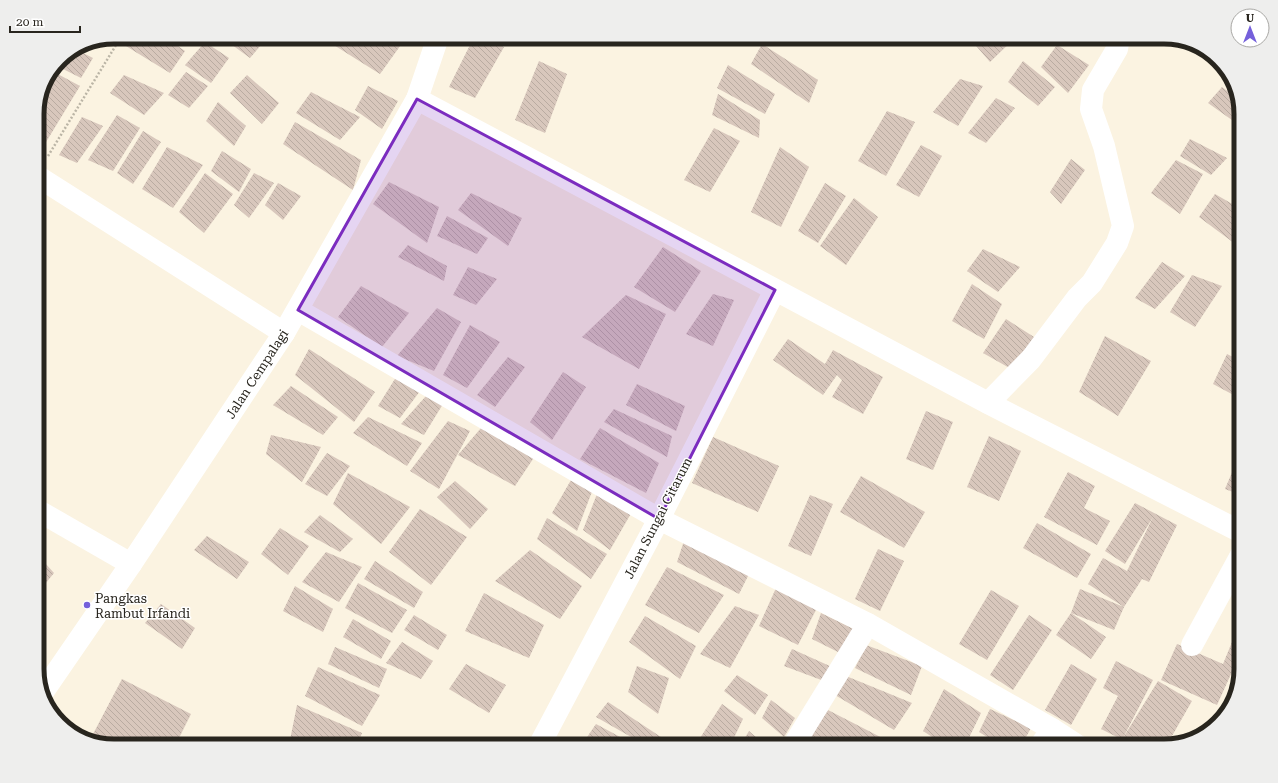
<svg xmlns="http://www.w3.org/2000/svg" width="1278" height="783" font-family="'Roboto Serif',serif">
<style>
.building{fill:url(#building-back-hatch)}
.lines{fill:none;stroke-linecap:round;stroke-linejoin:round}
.path{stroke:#bbb5a6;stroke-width:2.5;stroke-dasharray:2 2;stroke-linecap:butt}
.street{stroke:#fff;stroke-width:22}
.secondary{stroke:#fff;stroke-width:22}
.marked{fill:#7b2cbf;fill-opacity:0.2;stroke:#7b2cbf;stroke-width:3;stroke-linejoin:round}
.poi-dot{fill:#7560db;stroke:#fff;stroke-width:1.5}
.labels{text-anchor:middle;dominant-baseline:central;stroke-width:3;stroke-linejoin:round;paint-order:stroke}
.street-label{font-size:13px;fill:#28251e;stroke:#fff}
.poi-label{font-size:13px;fill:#28251e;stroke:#fff;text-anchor:start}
.rim{fill:none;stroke:#28251e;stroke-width:5}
</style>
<defs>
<pattern id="building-back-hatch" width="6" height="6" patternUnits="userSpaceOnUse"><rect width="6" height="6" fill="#d8c7bc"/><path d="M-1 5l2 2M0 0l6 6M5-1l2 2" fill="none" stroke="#b9aba1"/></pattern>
</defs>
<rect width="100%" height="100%" fill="#fbf3e1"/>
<g class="building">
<path d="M125 37H165L185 51 170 73 121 43Z"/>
<path d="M233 37H268L250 58 228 42Z"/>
<path d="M321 37H393L403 42 380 74Z"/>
<path d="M474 37H479L504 47 475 98 449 87Z"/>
<path d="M536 37H559L557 44Z"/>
<path d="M974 37H1016L990 62 971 40Z"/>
<path d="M205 42 229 58 211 83 185 65Z"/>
<path d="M762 44 818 80 809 103 751 64Z"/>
<path d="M1057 45 1089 65 1068 93 1041 67Z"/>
<path d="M75 49 93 58 81 78 57 66 60 59Z"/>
<path d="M539 61 567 74 545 133 515 120Z"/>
<path d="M1023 61 1055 87 1038 106 1008 82Z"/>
<path d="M728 65 775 94 765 114 717 88Z"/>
<path d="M54 72 80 86 40 152 37 149V109Z"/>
<path d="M186 72 208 86 189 108 168 95Z"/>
<path d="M124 75 164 93 144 115 110 93Z"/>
<path d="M247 75 279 103 262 124 230 93Z"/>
<path d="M960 79 983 86 958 126 933 112Z"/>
<path d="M368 86 398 101 382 129 355 110Z"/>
<path d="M1222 87 1238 99 1241 109V123L1239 125 1208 103Z"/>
<path d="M311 92 360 117 340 140 296 113Z"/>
<path d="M718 94 760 120 759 138 712 115Z"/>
<path d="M996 98 1015 108 986 143 968 133Z"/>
<path d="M218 102 246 126 234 146 206 121Z"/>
<path d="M887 111 915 122 886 176 858 161Z"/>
<path d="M117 115 140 128 113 171 88 160Z"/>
<path d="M82 117 103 126 77 163 59 155Z"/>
<path d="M295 122 361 160 353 190 283 144Z"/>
<path d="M714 128 740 141 710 192 684 180Z"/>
<path d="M143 131 161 142 133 184 117 173Z"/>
<path d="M1190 139 1227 158 1211 175 1180 156Z"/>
<path d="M921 145 942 156 919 197 896 185Z"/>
<path d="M167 147 203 165 173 208 142 189Z"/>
<path d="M780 147 809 167 781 227 751 212Z"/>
<path d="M222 151 251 169 239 192 211 171Z"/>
<path d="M1071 159 1085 170 1061 204 1050 192Z"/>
<path d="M1176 160 1203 174 1180 214 1151 193Z"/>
<path d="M205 173 233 194 204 233 179 212Z"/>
<path d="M254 173 274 183 249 218 234 205Z"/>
<path d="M389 182 439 207 427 243 373 204Z"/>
<path d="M278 183 301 196 283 220 265 205Z"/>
<path d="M825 183 846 196 818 243 798 231Z"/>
<path d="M471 193 522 218 508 246 458 210Z"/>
<path d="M1215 194 1241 209V242L1238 246 1199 217Z"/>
<path d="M854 198 878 217 846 265 820 246Z"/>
<path d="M447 216 488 238 477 254 437 236Z"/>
<path d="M408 245 447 266 444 281 398 257Z"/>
<path d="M663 247 701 271 675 312 634 287Z"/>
<path d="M983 249 1020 267 998 292 967 271Z"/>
<path d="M1162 262 1185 276 1155 309 1135 298Z"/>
<path d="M468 267 497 279 476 305 453 295Z"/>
<path d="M1192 275 1222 286 1195 327 1170 312Z"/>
<path d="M972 284 1002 304 984 339 952 321Z"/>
<path d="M361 286 409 313 382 347 338 317Z"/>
<path d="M713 294 734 300 713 346 686 334Z"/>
<path d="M626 295 666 314 639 369 582 337Z"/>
<path d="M437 308 461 322 434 371 397 356Z"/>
<path d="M1006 319 1034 337 1013 370 983 353Z"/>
<path d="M470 325 500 342 467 388 443 375Z"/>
<path d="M1105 336 1151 361 1118 416 1079 392Z"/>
<path d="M788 339 825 364 833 350 883 377 863 414 832 397 842 380 837 375 823 395 773 360Z"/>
<path d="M309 349 375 392 354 422 295 375Z"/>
<path d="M1227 354 1241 361V399L1213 384Z"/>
<path d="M508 357 525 367 495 407 477 395Z"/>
<path d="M563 372 586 387 552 440 530 422Z"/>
<path d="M398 374 423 387 400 418 378 406Z"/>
<path d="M637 384 685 406 676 431 626 405Z"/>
<path d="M291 386 338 417 323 435 273 405Z"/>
<path d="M426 396 443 404 424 435 401 424Z"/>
<path d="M614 409 672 436 667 457 604 422Z"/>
<path d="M926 411 953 422 933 470 906 459Z"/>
<path d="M368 417 422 443 407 466 353 433Z"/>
<path d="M448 421 470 431 439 489 410 471Z"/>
<path d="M481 428 535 456 515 486 458 455Z"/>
<path d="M600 428 659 463 646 493 580 459Z"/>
<path d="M271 435 321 447 302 482 266 454Z"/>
<path d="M989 436 1021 451 999 501 967 487Z"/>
<path d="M713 437 779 466 758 512 692 483Z"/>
<path d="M1241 451V495L1225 489Z"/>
<path d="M327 453 350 466 327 496 305 484Z"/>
<path d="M1068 472 1095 486 1084 508 1110 521 1097 545 1044 517Z"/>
<path d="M348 473 410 507 381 544 333 504Z"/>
<path d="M861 476 925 512 904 548 840 512Z"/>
<path d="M571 480 593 489 577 531 552 513Z"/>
<path d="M455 481 488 509 470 529 437 497Z"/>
<path d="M597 494 633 510 610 550 583 530Z"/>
<path d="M810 495 833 504 811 556 788 546Z"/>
<path d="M1135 503 1177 525 1149 582 1142 579 1124 607 1088 584 1103 558 1127 571 1153 517 1125 564 1105 551Z"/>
<path d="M420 509 467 537 431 585 389 552Z"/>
<path d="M320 515 353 539 340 552 304 532Z"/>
<path d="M547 518 607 554 591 579 537 539Z"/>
<path d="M1037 523 1091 554 1077 578 1023 548Z"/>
<path d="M280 528 309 546 288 575 261 554Z"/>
<path d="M207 536 249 562 237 579 194 550Z"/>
<path d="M685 538 750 572 739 594 677 562Z"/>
<path d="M878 549 904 561 880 611 855 599Z"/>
<path d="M530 550 582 586 560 619 495 581Z"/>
<path d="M326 552 362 567 339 602 302 582Z"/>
<path d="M37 554 54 573 37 594Z"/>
<path d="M375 561 423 592 414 608 364 579Z"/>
<path d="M667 567 724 595 699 633 645 605Z"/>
<path d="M358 583 407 610 392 633 345 608Z"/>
<path d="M295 586 333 609 323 632 283 611Z"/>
<path d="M776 588 818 606 798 645 759 626Z"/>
<path d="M1080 589 1124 607 1114 630 1071 613Z"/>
<path d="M991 590 1019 606 987 660 959 644Z"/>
<path d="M484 593 544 625 529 658 465 631Z"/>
<path d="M1241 601V622L1232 618Z"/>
<path d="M161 604 195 628 182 649 145 623Z"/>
<path d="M735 606 759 615 730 668 700 654Z"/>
<path d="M821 613 856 630 842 654 812 639Z"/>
<path d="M1071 613 1106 637 1091 659 1056 635Z"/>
<path d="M414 615 447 635 438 650 404 630Z"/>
<path d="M1029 615 1052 630 1013 690 990 675Z"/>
<path d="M645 616 696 646 680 679 629 642Z"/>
<path d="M353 619 391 641 381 659 343 637Z"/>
<path d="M402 642 433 661 421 679 386 663Z"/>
<path d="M1232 642 1241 645V652L1217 705 1161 680 1177 644 1223 664Z"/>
<path d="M866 645 922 666 911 695 855 668Z"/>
<path d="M335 647 387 669 379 688 328 664Z"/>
<path d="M792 649 832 667 824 681 784 666Z"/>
<path d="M1116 661 1153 680 1123 738 1158 681 1192 701 1172 736 1182 741 1165 746H1120L1123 740 1101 729 1118 696 1103 688Z"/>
<path d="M466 664 506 685 489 713 449 689Z"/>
<path d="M1071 664 1097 679 1071 725 1045 710Z"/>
<path d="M637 666 669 678 658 714 628 692Z"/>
<path d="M318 667 380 695 362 726 305 696Z"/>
<path d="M737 675 768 695 755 715 724 691Z"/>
<path d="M846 676 912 703 894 730 835 695Z"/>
<path d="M122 679 191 714 175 746H119L92 736Z"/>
<path d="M944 689 981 713 965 746H946L923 731Z"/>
<path d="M771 700 795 718 784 737 762 718Z"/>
<path d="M608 702 667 741 665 746H647L596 717Z"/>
<path d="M722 704 743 719 730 746H711L700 738Z"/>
<path d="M297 705 362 733 357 746 289 745Z"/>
<path d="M990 709 1031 728 1021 746H1002L979 732Z"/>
<path d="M828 710 894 744 892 746H822L810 736Z"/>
<path d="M596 724 637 746H590L583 743Z"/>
<path d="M749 731 766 746H740Z"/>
<path d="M974 739 988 746H970Z"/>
</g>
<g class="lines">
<path class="path" d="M48 156 121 37"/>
<g class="street">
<path d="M417 99 988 403 1241 532"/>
<path d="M37 176 284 333"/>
<path d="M298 310 659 519 868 624 1052 729 1078 746"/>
<path d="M988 403 1031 359 1077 298 1092 283 1117 243 1123 226 1104 146 1091 109 1093 90 1117 49 1119 37"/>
<path d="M37 510 131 564"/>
<path d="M1192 645 1241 555"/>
<path d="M539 746 659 519 775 290"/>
<path d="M793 746 868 624"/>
<path d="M1040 746 1052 729"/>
</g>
<path class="secondary" d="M43 692 131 564 284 333 417 99 438 37"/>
</g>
<path class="marked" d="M417 99 775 290 659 519 298 310Z"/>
<circle class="poi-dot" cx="87" cy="605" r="4"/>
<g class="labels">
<g class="street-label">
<text transform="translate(257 374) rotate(-57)">Jalan Cempalagi</text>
<text transform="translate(658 518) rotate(-63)">Jalan Sungai Citarum</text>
</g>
<g class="poi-label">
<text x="95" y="598">Pangkas<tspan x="95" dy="15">Rambut Irfandi</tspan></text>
</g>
</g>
<path d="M0 0H1278V783H0ZM114 44H1164A70 70 0 0 1 1234 114V669A70 70 0 0 1 1164 739H114A70 70 0 0 1 44 669V114A70 70 0 0 1 114 44Z" fill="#eeeeed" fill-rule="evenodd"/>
<path class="rim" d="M114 44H1164A70 70 0 0 1 1234 114V669A70 70 0 0 1 1164 739H114A70 70 0 0 1 44 669V114A70 70 0 0 1 114 44Z"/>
<g transform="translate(1250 28)"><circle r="19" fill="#ffffff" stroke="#a9a8a5"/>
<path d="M0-3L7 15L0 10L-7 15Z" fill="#7560db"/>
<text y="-6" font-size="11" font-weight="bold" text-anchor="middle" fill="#28251e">U</text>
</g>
<path d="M10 26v6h70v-6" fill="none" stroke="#28251e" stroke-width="2"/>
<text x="16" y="26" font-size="12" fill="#28251e" stroke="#ffffff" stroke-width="3" paint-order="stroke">20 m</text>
</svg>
